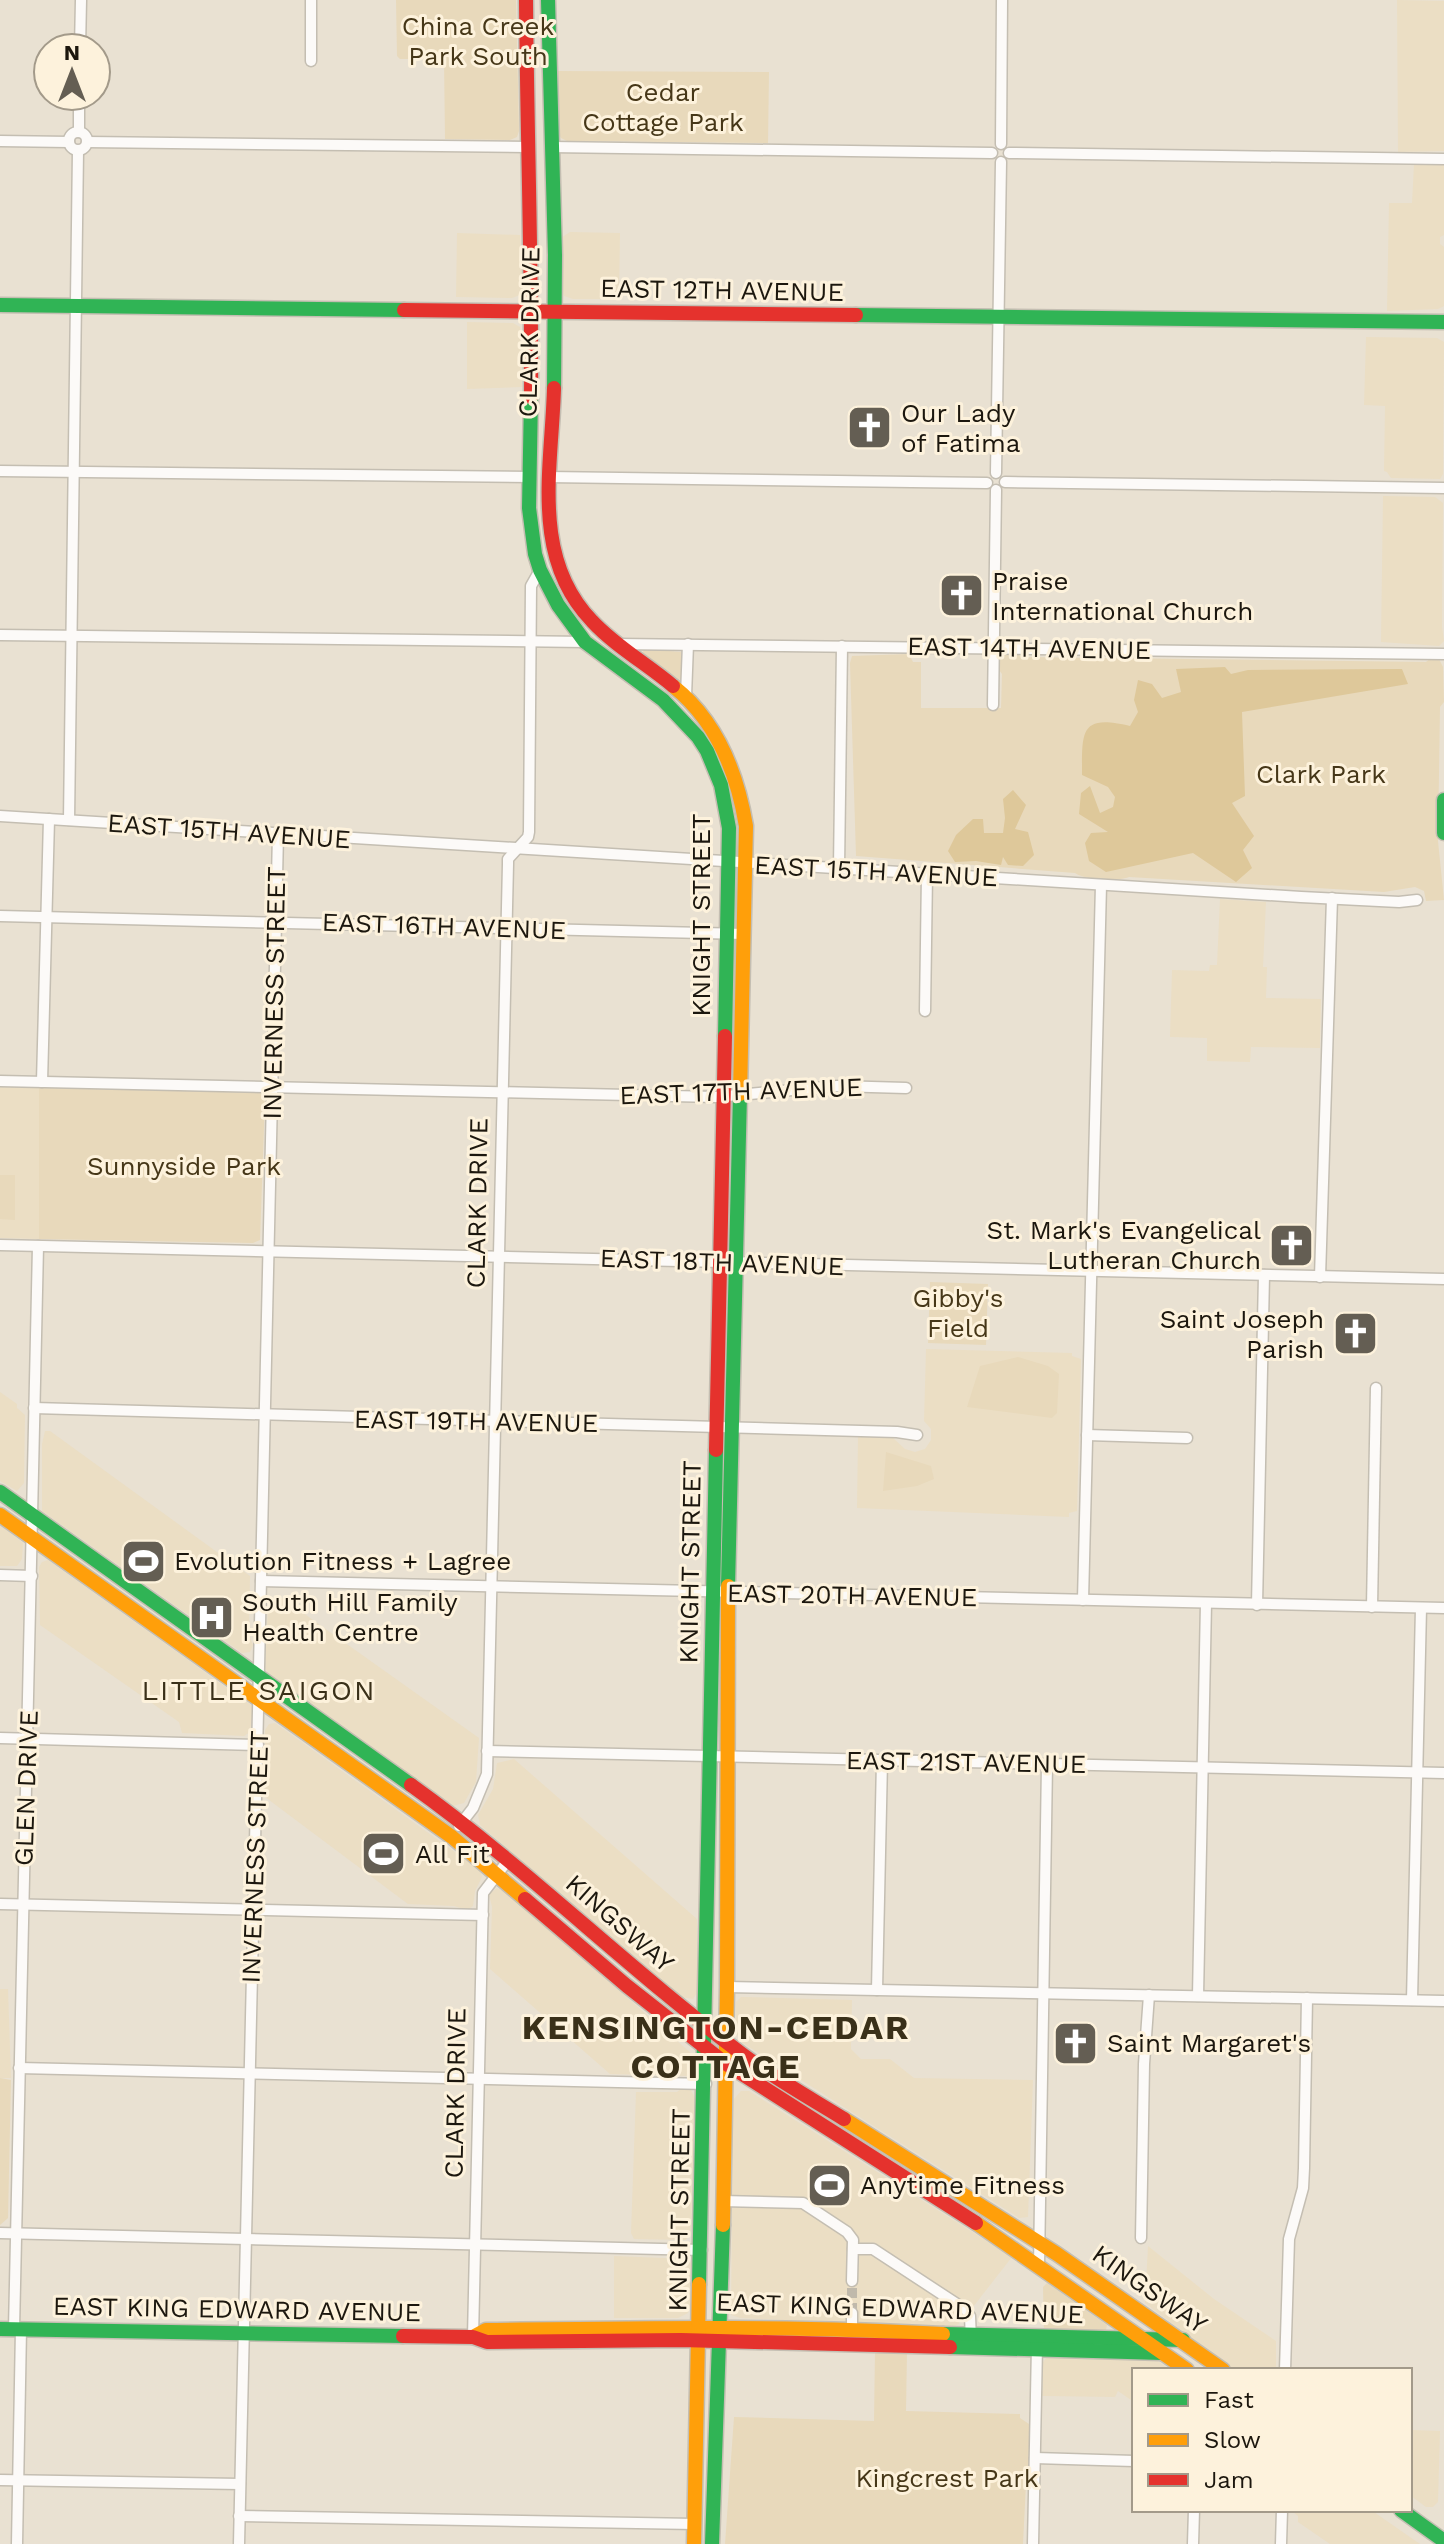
<svg xmlns="http://www.w3.org/2000/svg" width="1444" height="2544" font-family="'Work Sans',sans-serif">
<style>
.built{fill:#ebdec4}
.green{fill:#e8d9bb}
.forest{fill:#dec89a}
.lines{fill:none;stroke-linecap:round;stroke-linejoin:round}
.street-tunnel{stroke:#c0b9ab;stroke-width:10;stroke-dasharray:10 5;stroke-linecap:butt}
.street-casing{stroke:#c4beb2;stroke-width:13}
.fast-casing{stroke:#c4beb2;stroke-width:17}
.slow-casing{stroke:#c4beb2;stroke-width:17}
.jam-casing{stroke:#c4beb2;stroke-width:17}
.street{stroke:#fcfaf8;stroke-width:10}
.fast{stroke:#30b455;stroke-width:14}
.slow{stroke:#ff9f0a;stroke-width:14}
.jam{stroke:#e5322d;stroke-width:14}
.labels{text-anchor:middle;dominant-baseline:central;stroke-width:6;stroke-linejoin:round;paint-order:stroke}
.park-label{font-size:26px;fill:#463718;stroke:#fdf2dc}
.street-label{font-size:26px;fill:#1c170e;stroke:#fdf2dc}
.poi-label{font-size:26px;fill:#1c170e;stroke:#fdf2dc;text-anchor:start}
.neighbourhood-label{font-size:28px;letter-spacing:2px;fill:#3a3019;stroke:#fdf2dc}
.district-label{font-size:34px;font-weight:bold;letter-spacing:2px;fill:#3a3019;stroke:#fdf2dc}
</style>
<rect width="100%" height="100%" fill="#e9e1d2"/>
<g class="built">
<path d="M1397 0 1444 1V151L1398 152Z"/>
<path d="M1414 164 1444 165V235L1440 237V244L1444 247V306L1438 309 1387 311 1389 203H1412Z"/>
<path d="M570 232 620 233 619 299H573L564 296 561 288V238Z"/>
<path d="M457 233 520 235 523 289 520 295 512 298 456 297Z"/>
<path d="M467 322 513 323 520 327 522 387 467 389Z"/>
<path d="M1366 337 1437 338 1444 342 1443 474 1440 479 1391 478 1387 472 1384 471 1385 406 1364 405Z"/>
<path d="M1383 496 1435 497 1443 503 1442 627 1444 641 1439 646 1381 642Z"/>
<path d="M1220 899 1266 902 1263 967H1267L1266 998 1321 999 1320 1048 1251 1047 1250 1062 1207 1061V1038L1170 1037 1172 970 1209 971 1210 965H1217Z"/>
<path d="M0 1086 39 1087V1239L0 1238Z"/>
<path d="M926 1349 1072 1353V1356L1081 1359 1077 1511 1069 1513V1517L857 1508 858 1436 892 1437 905 1449 915 1452 925 1449 931 1440V1429L924 1421Z"/>
<path d="M0 1392 17 1404V1408L25 1415 24 1483 17 1491 0 1481Z"/>
<path d="M45 1431H50L250 1576 249 1635 253 1645 250 1652 242 1653 42 1511V1444Z"/>
<path d="M0 1525 23 1543 22 1559 17 1566H0Z"/>
<path d="M48 1560 251 1705 253 1710 250 1732 244 1736 182 1733 179 1722 40 1625 39 1567 42 1562Z"/>
<path d="M273 1598H282L479 1738 476 1782 464 1803 453 1806 268 1673 265 1668 268 1605Z"/>
<path d="M275 1723 480 1870 482 1877 475 1891 473 1906 467 1910 454 1906 408 1904 265 1797V1730L269 1724Z"/>
<path d="M514 1759 697 1919V1993L693 1999 681 1997 480 1825 478 1815 493 1789 497 1763Z"/>
<path d="M497 1888 504 1891 691 2053 696 2062 693 2073 689 2076 610 2074 490 1969 492 1907 489 1894Z"/>
<path d="M0 1989H8L11 2078H0Z"/>
<path d="M741 1997 852 2000 851 2049 861 2059H890L914 2078 1033 2080 1028 2217 1019 2218 741 2042 735 2031 736 2002Z"/>
<path d="M681 2089 691 2090 695 2098 691 2235 685 2240 634 2239 631 2233 636 2092H677Z"/>
<path d="M741 2091H749L1012 2257 973 2307 961 2316 959 2324 951 2328 740 2318 731 2315 733 2100Z"/>
<path d="M1148 2246 1214 2299 1276 2341V2370H1232L1145 2303Z"/>
<path d="M614 2256 688 2259 691 2263 690 2307 688 2313 678 2318H614Z"/>
<path d="M1048 2356H1151L1170 2370H1134V2402L1118 2391 1115 2397 1042 2396 1043 2362Z"/>
<path d="M1410 2430 1440 2431 1438 2502 1433 2507H1426L1410 2495Z"/>
<path d="M1291 2510H1371L1420 2544H1330L1298 2522V2516Z"/>
</g>
<g class="green">
<path d="M396 0H516L519 131 517 137 510 140 445 139 444 59H400L397 56Z"/>
<path d="M556 71 769 72 768 143 567 141 561 138 557 131Z"/>
<path d="M644 649 681 652 683 678 679 680 642 655Z"/>
<path d="M1006 653H1015L1022 657 1426 662 1431 658 1439 659 1443 667 1444 702 1440 707 1438 841 1444 900 1426 901 1424 891 1415 887 1384 892 1129 877C1116 882 1087 881 1075 873L856 856 850 663 852 656 909 654 913 662H921V708H1001L1002 674 999 670V659Z"/>
<path d="M39 1087 261 1093 265 1099 260 1240 253 1243 39 1239Z"/>
<path d="M0 1175H15V1220L0 1219Z"/>
<path d="M930 1282 988 1284 986 1345 928 1343Z"/>
<path d="M1018 1357 1048 1366 1059 1374 1057 1413 1052 1418 967 1407 980 1366Z"/>
<path d="M886 1452 931 1466 934 1479 917 1486 883 1491Z"/>
<path d="M0 2078 11 2080 8 2218 0 2225Z"/>
<path d="M1047 2283 1107 2325 1106 2330 1044 2332 1043 2287Z"/>
<path d="M875 2351H907L906 2411 1020 2414V2418L1029 2424V2479L1026 2484 1023 2544H725L734 2417 874 2421Z"/>
</g>
<g class="forest">
<path d="M1225 667 1231 674 1248 670 1402 669 1408 684 1242 712 1245 796 1232 803 1254 836 1243 850 1252 868 1236 882 1193 853 1106 872 1089 861 1085 843 1091 833 1108 832 1079 814 1081 793 1090 786 1100 813 1113 807 1115 797 1108 787 1082 775C1082 731 1080 714 1130 726L1138 712 1134 700 1138 680 1152 684 1162 698 1181 692 1176 669Z"/>
<path d="M1013 790 1026 805 1015 829 1028 832 1034 855 1023 866 1008 865 1003 857 1001 865 976 861 955 862 948 851 956 835 973 819H983L984 833H1003L1005 818 1003 799Z"/>
</g>
<g class="lines">
<path class="street-tunnel" d="M852 2313V2281"/>
<defs>
<g id="street">
<path d="M80 48 81 0"/>
<path d="M311 61V0"/>
<circle cx="78" cy="141" r="9"/>
<path d="M79 132V96"/>
<path d="M0 141 69 142"/>
<path d="M87 142 527 147"/>
<path d="M1001 144 1002 0"/>
<path d="M551 147 992 153"/>
<path d="M1009 153 1444 159"/>
<path d="M0 471 530 477"/>
<path d="M996 473 1001 162"/>
<path d="M548 477 987 483"/>
<path d="M1005 482 1444 488"/>
<path d="M0 635 585 642"/>
<path d="M618 644 1444 654"/>
<path d="M686 696 688 644"/>
<path d="M993 705 996 490"/>
<path d="M0 816 1301 897 1399 902 1417 900"/>
<path d="M69 820 78 151"/>
<path d="M839 868 842 646"/>
<path d="M0 916 744 934"/>
<path d="M925 1011 927 874"/>
<path d="M0 1081 716 1097 837 1086 906 1088"/>
<path d="M42 1082 49 819"/>
<path d="M0 1245 1444 1279"/>
<path d="M1320 1277 1332 898"/>
<path d="M34 1408 897 1432 917 1435"/>
<path d="M1087 1435 1187 1438"/>
<path d="M0 1575 32 1576"/>
<path d="M261 1581 1444 1608"/>
<path d="M1083 1600 1101 885"/>
<path d="M1257 1605 1264 1275"/>
<path d="M1372 1607 1376 1388"/>
<path d="M0 1738 258 1745"/>
<path d="M487 1751 1444 1773"/>
<path d="M459 1826 473 1808 487 1774 508 864V859L528 837 529 832 531 586 540 570"/>
<path d="M0 1904 483 1915"/>
<path d="M727 1987 1444 2001"/>
<path d="M877 1990 882 1761"/>
<path d="M1198 1996 1206 1603"/>
<path d="M1412 2000 1421 1608"/>
<path d="M19 2068 706 2084"/>
<path d="M722 2201 803 2203 847 2232 853 2240 852 2281"/>
<path d="M0 2233 702 2250"/>
<path d="M1141 2238 1144 2064 1149 1995"/>
<path d="M853 2249H873L966 2310 970 2316 971 2341"/>
<path d="M1039 2265 1047 1764"/>
<path d="M14 2329 38 1246"/>
<path d="M852 2329V2313"/>
<path d="M473 2337 483 1893 509 1859"/>
<path d="M1285 2370 1289 2239 1303 2188 1304 2168 1307 1998"/>
<path d="M1035 2458 1134 2461"/>
<path d="M0 2480 240 2484"/>
<path d="M239 2516 695 2524"/>
<path d="M17 2544 21 2329"/>
<path d="M239 2544 278 834"/>
<path d="M1033 2544 1037 2346"/>
<path d="M1193 2544 1194 2510"/>
<path d="M1281 2544 1282 2510"/>
</g>
<g id="fast">
<path d="M548 0 555 255 554 388"/>
<path d="M0 305 404 310"/>
<path d="M856 315 1444 322"/>
<path d="M531 397 529 508 535 554 540 570 558 605 585 642 663 700 698 737 707 751 721 785 729 828 725 1036"/>
<path d="M1444 800V833"/>
<path d="M0 1492 411 1785"/>
<path d="M728 1586 740 1094"/>
<path d="M699 2284 716 1450"/>
<path d="M0 2329 403 2336"/>
<path d="M943 2334 1183 2340"/>
<path d="M950 2347 1162 2353"/>
<path d="M1401 2510 1444 2541"/>
<path d="M712 2544 723 2225"/>
</g>
<g id="slow">
<path d="M673 686C717 721 737 772 746 826L740 1094"/>
<path d="M0 1515 452 1837 525 1899"/>
<path d="M844 2119 1057 2254 1223 2370"/>
<path d="M976 2223 1187 2370"/>
<path d="M723 2225 727 1987 728 1586"/>
<path d="M473 2337 486 2330C638 2328 790 2325 943 2334"/>
<path d="M694 2544 699 2284"/>
</g>
<g id="jam">
<path d="M526 0C527 132 532 265 531 397"/>
<path d="M404 310 856 315"/>
<path d="M554 388C552 467 530 557 592 621 615 646 647 664 673 686"/>
<path d="M716 1450 725 1036"/>
<path d="M411 1785C527 1868 628 1969 742 2054 774 2078 810 2098 844 2119"/>
<path d="M525 1899 627 1986 725 2063 976 2223"/>
<path d="M403 2336 473 2337 487 2342 681 2340 950 2347"/>
</g>
</defs>
<use href="#street" class="street-casing"/>
<use href="#fast" class="fast-casing"/>
<use href="#slow" class="slow-casing"/>
<use href="#jam" class="jam-casing"/>
<use href="#street" class="street"/>
<use href="#fast" class="fast"/>
<use href="#slow" class="slow"/>
<use href="#jam" class="jam"/>
</g>
<defs>
<symbol id="church-square" viewBox="-11 -11 22 22"><rect x="-9" y="-9" width="18" height="18" rx="4" fill="#645e53" stroke="#fdf2dc"/><path d="M-1.2-6h2.4v3.5h3.3v2.4h-3.3V6h-2.4V-.1h-3.3v-2.4h3.3Z" fill="#fff"/></symbol>
<symbol id="stadium-square" viewBox="-11 -11 22 22"><rect x="-9" y="-9" width="18" height="18" rx="4" fill="#645e53" stroke="#fdf2dc"/><path d="M0-5a6.5 5 0 1 0 0 10a6.5 5 0 1 0 0-10ZM-3.5-1.8h7v3.6h-7Z" fill="#fff"/></symbol>
<symbol id="hospital-square" viewBox="-11 -11 22 22"><rect x="-9" y="-9" width="18" height="18" rx="4" fill="#645e53" stroke="#fdf2dc"/><path d="M-5-5h3v3.5h4V-5h3V5h-3V1.5h-4V5h-3Z" fill="#fff"/></symbol>
</defs>
<g fill-rule="evenodd">
<use href="#church-square" x="844" y="402" width="51" height="51"/>
<use href="#church-square" x="936" y="570" width="51" height="51"/>
<use href="#church-square" x="1266" y="1220" width="51" height="51"/>
<use href="#church-square" x="1330" y="1308" width="51" height="51"/>
<use href="#stadium-square" x="118" y="1536" width="51" height="51"/>
<use href="#hospital-square" x="186" y="1592" width="51" height="51"/>
<use href="#stadium-square" x="358" y="1828" width="51" height="51"/>
<use href="#church-square" x="1050" y="2018" width="51" height="51"/>
<use href="#stadium-square" x="804" y="2160" width="51" height="51"/>
</g>
<g class="labels">
<g class="park-label">
<text x="478" y="26">China Creek<tspan x="478" dy="30">Park South</tspan></text>
<text x="663" y="92">Cedar<tspan x="663" dy="30">Cottage Park</tspan></text>
<text x="1321" y="774">Clark Park</text>
<text x="184" y="1166">Sunnyside Park</text>
<text x="958" y="1298">Gibby's<tspan x="958" dy="30">Field</tspan></text>
<text x="947" y="2478">Kingcrest Park</text>
</g>
<g class="street-label">
<text transform="translate(722 290) rotate(1)">EAST 12TH AVENUE</text>
<text transform="translate(529 332) rotate(-89)">CLARK DRIVE</text>
<text transform="translate(1029 648) rotate(1)">EAST 14TH AVENUE</text>
<text transform="translate(229 831) rotate(4)">EAST 15TH AVENUE</text>
<text transform="translate(876 871) rotate(3)">EAST 15TH AVENUE</text>
<text transform="translate(701 915) rotate(-90)">KNIGHT STREET</text>
<text transform="translate(444 926) rotate(2)">EAST 16TH AVENUE</text>
<text transform="translate(274 993) rotate(-89)">INVERNESS STREET</text>
<text transform="translate(741 1091) rotate(-2)">EAST 17TH AVENUE</text>
<text transform="translate(477 1203) rotate(-89)">CLARK DRIVE</text>
<text transform="translate(722 1262) rotate(2)">EAST 18TH AVENUE</text>
<text transform="translate(476 1421) rotate(1)">EAST 19TH AVENUE</text>
<text transform="translate(690 1562) rotate(-89)">KNIGHT STREET</text>
<text transform="translate(852 1595) rotate(1)">EAST 20TH AVENUE</text>
<text transform="translate(966 1762) rotate(1)">EAST 21ST AVENUE</text>
<text transform="translate(26 1788) rotate(-88)">GLEN DRIVE</text>
<text transform="translate(255 1857) rotate(-88)">INVERNESS STREET</text>
<text transform="translate(620 1923) rotate(41)">KINGSWAY</text>
<text transform="translate(455 2093) rotate(-89)">CLARK DRIVE</text>
<text transform="translate(679 2210) rotate(-89)">KNIGHT STREET</text>
<text transform="translate(1150 2289) rotate(35)">KINGSWAY</text>
<text transform="translate(900 2308) rotate(2)">EAST KING EDWARD AVENUE</text>
<text transform="translate(237 2309) rotate(1)">EAST KING EDWARD AVENUE</text>
</g>
<g class="poi-label">
<text x="901" y="413">Our Lady<tspan x="901" dy="30">of Fatima</tspan></text>
<text x="992" y="581">Praise<tspan x="992" dy="30">International Church</tspan></text>
<text x="1261" y="1230" text-anchor="end">St. Mark's Evangelical<tspan x="1261" dy="30">Lutheran Church</tspan></text>
<text x="1324" y="1319" text-anchor="end">Saint Joseph<tspan x="1324" dy="30">Parish</tspan></text>
<text x="174" y="1561">Evolution Fitness + Lagree</text>
<text x="242" y="1602">South Hill Family<tspan x="242" dy="30">Health Centre</tspan></text>
<text x="415" y="1854">All Fit</text>
<text x="1107" y="2043">Saint Margaret's</text>
<text x="860" y="2185">Anytime Fitness</text>
</g>
<g class="neighbourhood-label">
<text x="259" y="1690">LITTLE SAIGON</text>
</g>
<g class="district-label">
<text x="716" y="2027">KENSINGTON-CEDAR<tspan x="716" dy="39">COTTAGE</tspan></text>
</g>
</g>
<rect x="1132" y="2368" width="280" height="144" fill="#fdf2dc" stroke="#a39a8a" stroke-width="2"/>
<rect x="1148" y="2394" width="40" height="12" fill="#30b455" stroke="#a39a8a" stroke-width="2"/>
<text x="1204" y="2408" font-size="24" fill="#1c170e">Fast</text>
<rect x="1148" y="2434" width="40" height="12" fill="#ff9f0a" stroke="#a39a8a" stroke-width="2"/>
<text x="1204" y="2448" font-size="24" fill="#1c170e">Slow</text>
<rect x="1148" y="2474" width="40" height="12" fill="#e5322d" stroke="#a39a8a" stroke-width="2"/>
<text x="1204" y="2488" font-size="24" fill="#1c170e">Jam</text>
<g transform="translate(72 72)"><circle r="38" fill="#fdf2dc" stroke="#a39a8a" stroke-width="2"/>
<path d="M0-6L14 30L0 20L-14 30Z" fill="#645e53"/>
<text y="-12" font-size="22" font-weight="bold" text-anchor="middle" fill="#1c170e">N</text>
</g>
</svg>
